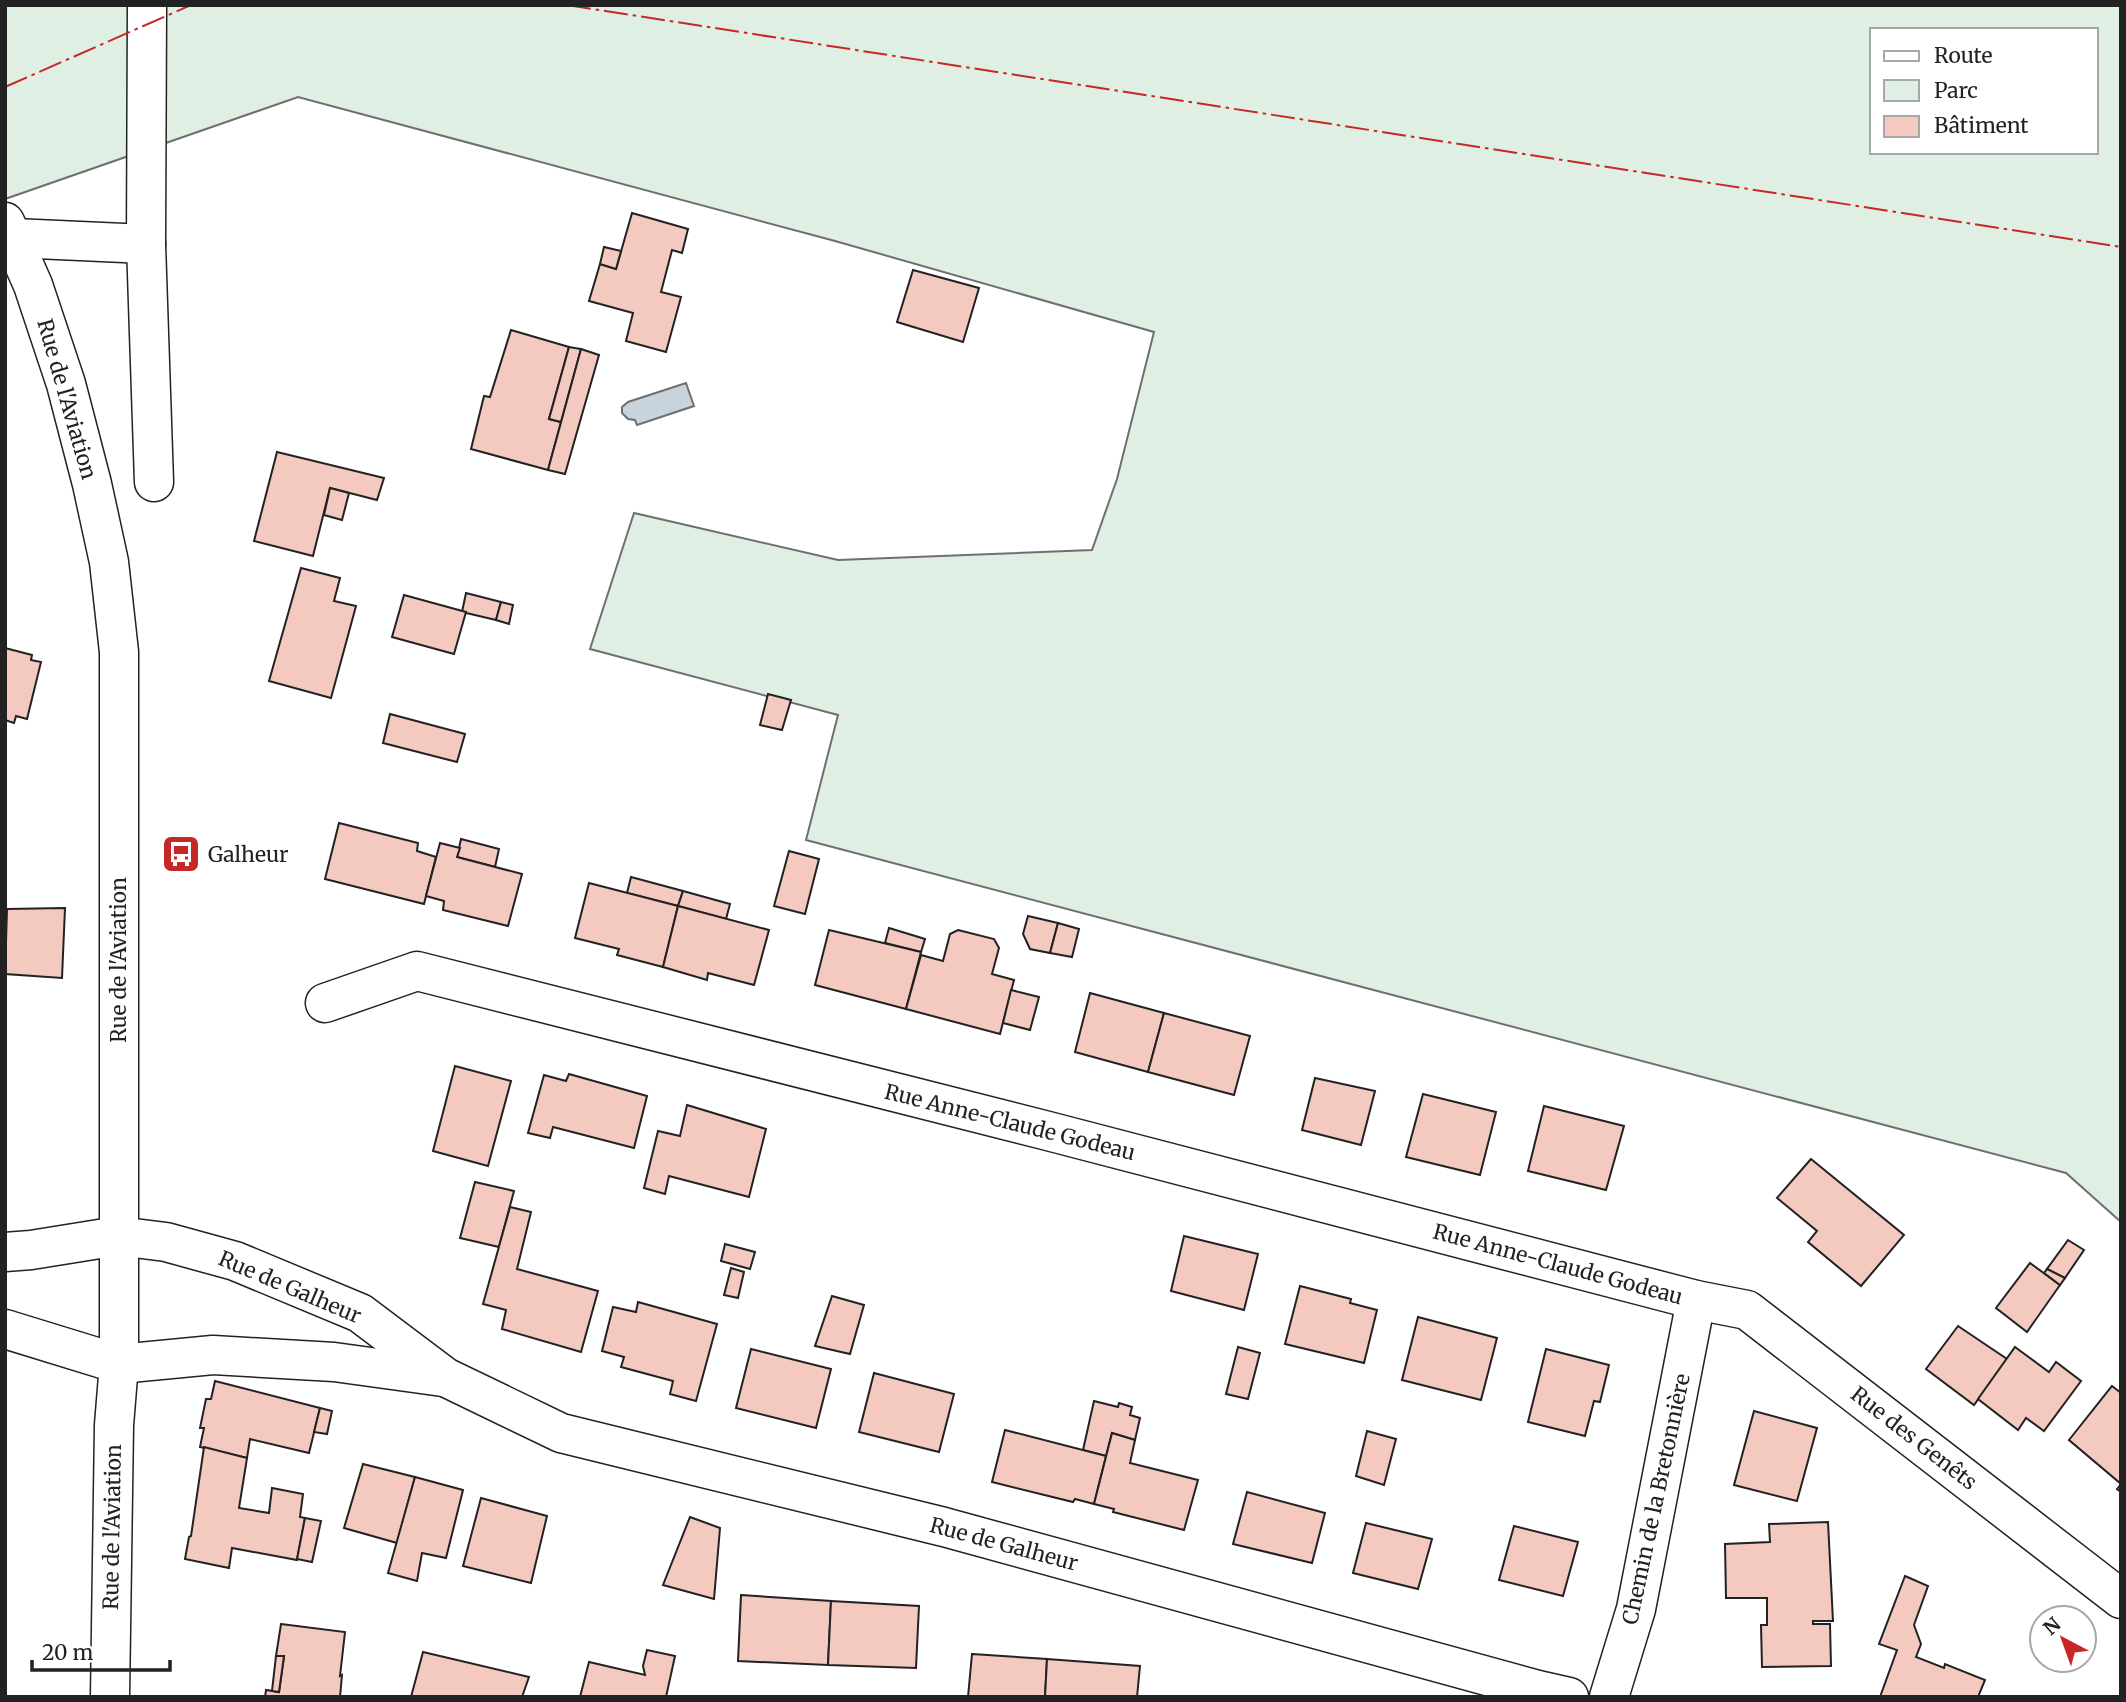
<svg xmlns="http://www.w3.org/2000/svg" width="2126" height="1702" font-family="Merriweather,serif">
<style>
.green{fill:#e0efe3;stroke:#6f6f6f;stroke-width:2;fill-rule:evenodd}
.water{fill:#c7d3dd;stroke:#6f6f6f;stroke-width:2}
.building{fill:#f3c9c0;stroke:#222;stroke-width:2}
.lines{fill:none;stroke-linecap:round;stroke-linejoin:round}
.street-casing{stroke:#222;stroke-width:41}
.secondary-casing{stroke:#222;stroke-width:41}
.street{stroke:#fff;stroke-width:38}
.secondary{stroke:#fff;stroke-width:38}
.power{stroke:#c62828;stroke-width:2;stroke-dasharray:24 5 3.5 5;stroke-linecap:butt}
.labels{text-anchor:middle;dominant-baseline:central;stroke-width:5;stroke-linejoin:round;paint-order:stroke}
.street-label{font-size:21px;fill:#222;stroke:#fff}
.poi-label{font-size:21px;fill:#222;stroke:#fff;text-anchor:start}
</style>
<rect width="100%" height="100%" fill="#fff"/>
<path class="green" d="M5 5H2121V1222L2066 1173 806 840 838 715 590 649 634 513 838 560 1092 550 1117 479 1154 332 835 241 298 97 5 199ZM1872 30H2096V152H1872Z"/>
<path class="water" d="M686 383 694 406 637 425 635 420 628 419 622 413V407L628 402Z"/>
<g class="building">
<path d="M632 213 688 229 682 253 672 250 661 292 681 297 666 352 626 341 633 313 589 301 600 264 616 269Z"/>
<path d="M604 247 621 251 616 269 600 264Z"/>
<path d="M913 270 979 288 963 342 897 322Z"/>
<path d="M511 330 569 347 549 419 561 422 548 470 471 449 484 396 490 397Z"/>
<path d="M569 347 581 349 561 422 549 419Z"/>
<path d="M581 349 599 355 565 474 548 470Z"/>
<path d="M277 452 384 478 377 500 330 488 313 556 254 541Z"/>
<path d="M330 488 349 493 342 520 324 515Z"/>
<path d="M301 568 340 578 334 601 356 606 331 698 269 681Z"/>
<path d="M466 593 501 602 496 620 462 612Z"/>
<path d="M404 595 466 612 454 654 392 637Z"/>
<path d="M501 602 513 605 509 624 496 620Z"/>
<path d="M5 648 32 655 31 660 41 662 27 719 16 716 14 723 5 720Z"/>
<path d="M768 694 791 700 782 730 760 725Z"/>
<path d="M390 714 465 734 457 762 383 743Z"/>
<path d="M339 823 418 843 417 851 436 857 424 904 325 879Z"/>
<path d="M461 839 499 849 495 867 457 857Z"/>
<path d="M440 843 460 848 457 857 522 874 508 926 443 910 444 901 426 896Z"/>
<path d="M789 851 819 859 805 914 774 906Z"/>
<path d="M631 877 683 891 678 906 627 893Z"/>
<path d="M589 883 678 906 663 967 617 955 619 949 575 938Z"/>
<path d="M683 891 730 904 726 919 678 906Z"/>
<path d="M678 906 769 930 754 985 708 973 707 980 663 967Z"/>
<path d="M65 908 62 978 5 974 7 909Z"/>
<path d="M1028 916 1058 923 1050 953 1030 949 1023 934Z"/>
<path d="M1058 923 1079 929 1072 957 1050 953Z"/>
<path d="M889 928 925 939 921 952 885 943Z"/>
<path d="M829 930 921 952 906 1009 815 985Z"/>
<path d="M958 930 994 939 999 948 992 974 1014 980 1000 1034 906 1009 921 955 943 961 950 934Z"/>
<path d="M1011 990 1039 997 1030 1030 1003 1023Z"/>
<path d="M1090 993 1164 1013 1148 1072 1075 1052Z"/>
<path d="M1164 1013 1250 1036 1234 1095 1148 1072Z"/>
<path d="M455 1066 511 1081 488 1166 433 1151Z"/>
<path d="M569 1074 647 1096 634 1148 553 1127 550 1138 528 1133 544 1075 566 1081Z"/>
<path d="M1315 1078 1375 1091 1361 1145 1302 1130Z"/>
<path d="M1423 1094 1496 1112 1480 1175 1406 1157Z"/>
<path d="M687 1105 766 1129 749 1197 669 1176 665 1194 644 1188 658 1131 680 1136Z"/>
<path d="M1544 1106 1624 1126 1606 1190 1528 1171Z"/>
<path d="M1811 1159 1904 1235 1861 1286 1808 1242 1817 1231 1777 1198Z"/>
<path d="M475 1182 514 1191 499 1247 460 1238Z"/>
<path d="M510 1207 531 1212 517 1269 598 1291 581 1352 502 1329 506 1310 483 1304Z"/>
<path d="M1184 1236 1258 1254 1244 1310 1171 1291Z"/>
<path d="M2068 1240 2084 1250 2065 1278 2047 1269Z"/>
<path d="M725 1244 755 1252 750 1269 721 1261Z"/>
<path d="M2030 1263 2060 1285 2027 1332 1996 1308Z"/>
<path d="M731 1268 744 1272 738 1298 724 1295Z"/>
<path d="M2047 1269 2065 1278 2060 1285 2044 1273Z"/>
<path d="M1300 1286 1351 1299 1350 1303 1377 1310 1364 1363 1285 1344Z"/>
<path d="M832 1296 864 1305 850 1354 815 1346Z"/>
<path d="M638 1302 717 1324 696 1401 670 1394 673 1381 621 1367 624 1357 602 1351 613 1307 636 1312Z"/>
<path d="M1418 1317 1497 1338 1481 1400 1402 1380Z"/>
<path d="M1958 1326 2007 1359 1974 1405 1926 1369Z"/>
<path d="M1238 1347 1260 1353 1248 1399 1226 1394Z"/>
<path d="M2015 1347 2049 1372 2056 1362 2081 1381 2044 1431 2026 1418 2018 1430 1978 1399Z"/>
<path d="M751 1349 831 1369 816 1428 736 1408Z"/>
<path d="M1546 1349 1609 1365 1600 1402 1594 1401 1585 1436 1528 1422Z"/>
<path d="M874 1373 954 1394 939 1452 859 1432Z"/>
<path d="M215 1381 320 1408 309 1453 250 1439 247 1458 200 1447 204 1428H200L206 1399H211Z"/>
<path d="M2112 1386 2121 1393V1492L2117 1489 2121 1484 2069 1440Z"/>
<path d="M1094 1401 1118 1407 1119 1403 1132 1407 1130 1415 1140 1418 1135 1440 1112 1433 1106 1456 1083 1450Z"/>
<path d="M320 1408 332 1411 327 1434 314 1432Z"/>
<path d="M1754 1411 1817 1428 1797 1501 1734 1485Z"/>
<path d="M1005 1430 1106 1456 1094 1504 1075 1499 1073 1502 992 1482Z"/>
<path d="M1367 1431 1396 1439 1384 1485 1356 1476Z"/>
<path d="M1112 1433 1135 1440 1130 1463 1198 1480 1184 1530 1113 1512 1114 1509 1094 1504Z"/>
<path d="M204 1447 247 1458 239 1508 269 1513 272 1488 303 1494 300 1517 305 1518 297 1560 232 1548 229 1568 185 1559 189 1537 191 1536Z"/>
<path d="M363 1464 415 1477 397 1543 344 1528Z"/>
<path d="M415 1477 463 1490 446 1558 422 1553 417 1581 388 1573Z"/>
<path d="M1247 1492 1325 1513 1312 1563 1233 1544Z"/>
<path d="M481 1498 547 1516 531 1583 463 1566Z"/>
<path d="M690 1517 720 1528 714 1599 663 1585Z"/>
<path d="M305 1518 321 1521 312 1562 297 1559Z"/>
<path d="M1828 1522 1833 1621H1813V1624H1830L1831 1666 1762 1667 1761 1625H1767V1598H1726L1725 1544 1770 1542 1769 1524Z"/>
<path d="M1366 1523 1432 1539 1418 1589 1353 1573Z"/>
<path d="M1514 1526 1578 1542 1563 1596 1499 1580Z"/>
<path d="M1905 1576 1928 1586 1914 1625 1921 1644 1916 1657 1944 1668 1945 1664 1985 1680 1978 1697H1880L1897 1650 1879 1644Z"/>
<path d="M741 1595 831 1601 828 1665 738 1661Z"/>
<path d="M831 1601 919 1606 916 1668 828 1665Z"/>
<path d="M281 1624 345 1632 340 1676 342 1675 340 1697H265L266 1690 279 1692 284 1656H276Z"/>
<path d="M647 1650 675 1656 666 1697H580L589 1662 645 1675 643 1666Z"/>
<path d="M423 1652 529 1677 522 1697H411Z"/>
<path d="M972 1654 1047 1659 1045 1697H968Z"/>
<path d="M276 1656H284L279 1692 272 1691Z"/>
<path d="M1047 1659 1140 1666 1137 1697H1045Z"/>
</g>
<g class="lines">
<defs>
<g id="street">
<path d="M147 5 146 244 154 482"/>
<path d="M14 238 146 244"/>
<path d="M325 1003 417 971 1048 1131 1696 1300 1747 1310 2121 1599"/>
<path d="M5 1252 31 1250 118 1236 166 1242 235 1261 360 1313 445 1377 561 1433 944 1527 1538 1690 1569 1697"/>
<path d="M5 1329 119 1364 213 1355 334 1362 443 1377"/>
<path d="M1609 1697 1636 1609 1696 1300"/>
</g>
<path id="secondary" d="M5 222 33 285 66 384 92 484 109 562 119 652V1364L114 1425 110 1697"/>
</defs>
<use href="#street" class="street-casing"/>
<use href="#secondary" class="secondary-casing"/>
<use href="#street" class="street"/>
<use href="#secondary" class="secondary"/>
<g class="power">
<path d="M567 5 2121 247"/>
<path d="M5 87 191 5"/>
</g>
</g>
<defs>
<symbol id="bus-square" viewBox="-11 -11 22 22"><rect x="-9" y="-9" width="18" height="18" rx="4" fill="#c62828" stroke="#fff"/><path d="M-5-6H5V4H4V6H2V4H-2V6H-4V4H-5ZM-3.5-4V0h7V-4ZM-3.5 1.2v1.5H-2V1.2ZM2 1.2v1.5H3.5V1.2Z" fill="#fff"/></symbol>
</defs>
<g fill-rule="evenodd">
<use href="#bus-square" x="159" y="832" width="44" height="44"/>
</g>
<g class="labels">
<g class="street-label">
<text transform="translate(67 399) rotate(74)">Rue de l'Aviation</text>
<text transform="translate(118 960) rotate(-90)">Rue de l'Aviation</text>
<text transform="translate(1010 1122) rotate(14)">Rue Anne-Claude Godeau</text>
<text transform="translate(1558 1264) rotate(15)">Rue Anne-Claude Godeau</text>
<text transform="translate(290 1287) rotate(23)">Rue de Galheur</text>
<text transform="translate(1914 1438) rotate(38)">Rue des Genêts</text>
<text transform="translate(1656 1499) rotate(-78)">Chemin de la Bretonnière</text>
<text transform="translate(112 1527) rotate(-89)">Rue de l'Aviation</text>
<text transform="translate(1004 1544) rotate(15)">Rue de Galheur</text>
</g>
<g class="poi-label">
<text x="208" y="854">Galheur</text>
</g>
</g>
<rect width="2126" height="1702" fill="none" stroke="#222222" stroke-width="14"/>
<rect x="1870" y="28" width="228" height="126" fill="#ffffff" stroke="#a7a7a7" stroke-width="2"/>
<rect x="1884" y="51" width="35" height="10" fill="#ffffff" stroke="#a7a7a7" stroke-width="2"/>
<text x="1934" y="63" font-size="21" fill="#222222">Route</text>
<rect x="1884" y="80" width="35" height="21" fill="#e0efe3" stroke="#a7a7a7" stroke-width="2"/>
<text x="1934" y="98" font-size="21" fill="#222222">Parc</text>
<rect x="1884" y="116" width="35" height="21" fill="#f3c9c0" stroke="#a7a7a7" stroke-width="2"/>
<text x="1934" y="133" font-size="21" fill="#222222">Bâtiment</text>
<g transform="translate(2063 1639) rotate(319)"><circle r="33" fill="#ffffff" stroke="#a7a7a7" stroke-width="2"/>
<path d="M0-5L12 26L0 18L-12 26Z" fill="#c62828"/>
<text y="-10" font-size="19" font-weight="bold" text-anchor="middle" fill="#222222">N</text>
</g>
<path d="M32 1660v10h138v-10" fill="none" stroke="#222222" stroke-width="3.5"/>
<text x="42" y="1660" font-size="21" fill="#222222" stroke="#ffffff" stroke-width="5" paint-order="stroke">20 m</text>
</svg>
